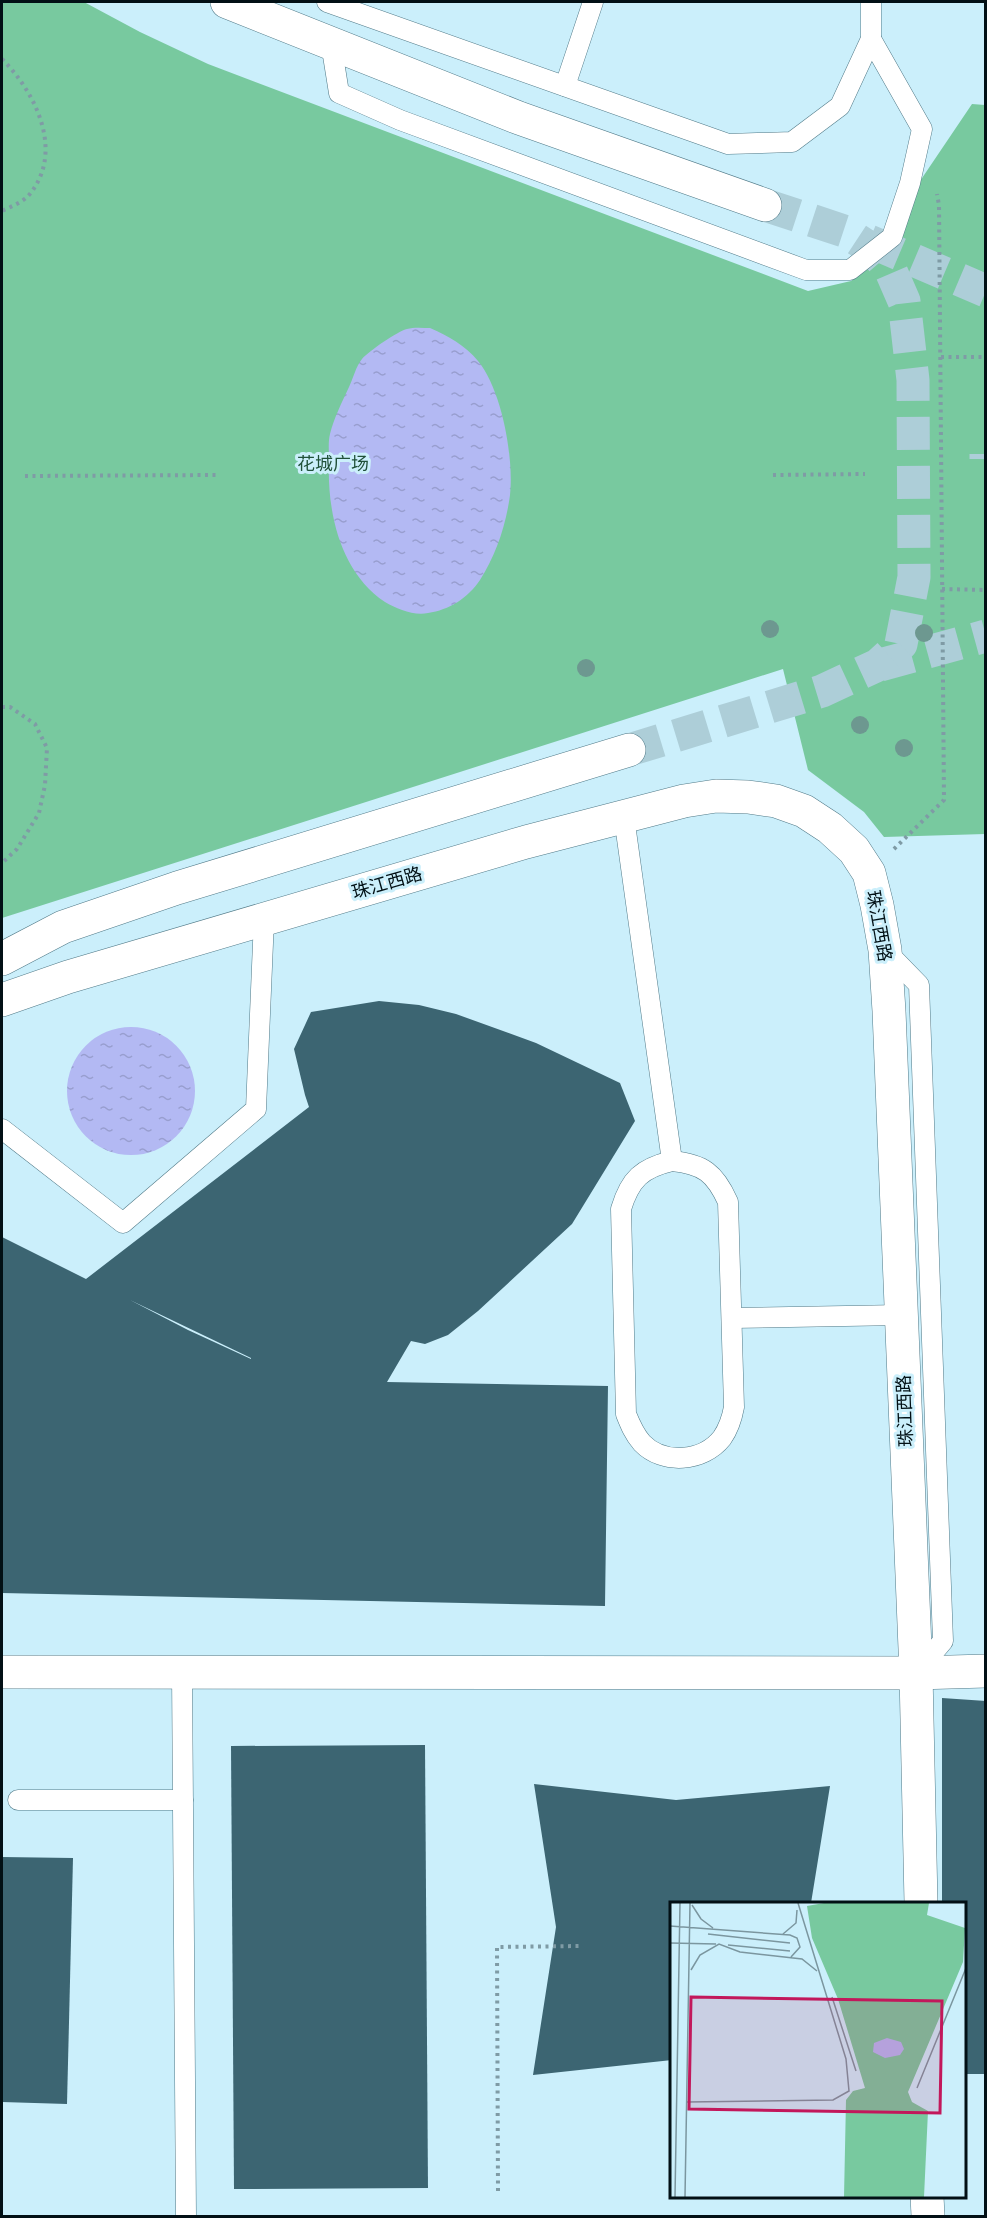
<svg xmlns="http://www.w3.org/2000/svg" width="987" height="2218" font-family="Montserrat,'Noto Sans SC',sans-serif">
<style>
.park{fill:#78c99f}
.water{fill:url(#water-ripples)}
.building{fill:#3c6572;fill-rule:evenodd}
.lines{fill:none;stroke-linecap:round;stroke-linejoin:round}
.secondary-tunnel{stroke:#adced8;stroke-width:33;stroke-dasharray:33 16;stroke-linecap:butt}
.service-casing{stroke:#517a88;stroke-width:21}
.minor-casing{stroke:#517a88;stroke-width:34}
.secondary-casing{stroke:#517a88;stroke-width:34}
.path{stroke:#7f9ba5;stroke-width:4;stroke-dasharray:3 4.5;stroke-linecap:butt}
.service{stroke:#fff;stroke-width:20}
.minor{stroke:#fff;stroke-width:33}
.secondary{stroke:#fff;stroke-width:33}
.tree{fill:#6d9890}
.labels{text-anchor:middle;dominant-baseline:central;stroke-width:6;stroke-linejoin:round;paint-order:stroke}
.park-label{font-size:18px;fill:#205139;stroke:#cbeffb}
.street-label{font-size:18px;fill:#021015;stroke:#cbeffb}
.inset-road{fill:none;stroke:#7b969f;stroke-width:1.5}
.view{fill:#c2185b;fill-opacity:0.15;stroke:#c2185b;stroke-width:3}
.inset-edge{fill:none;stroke:#021015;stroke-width:3}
</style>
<defs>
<pattern id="water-ripples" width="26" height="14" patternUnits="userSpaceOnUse" patternTransform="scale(1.5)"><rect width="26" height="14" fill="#b3b9f3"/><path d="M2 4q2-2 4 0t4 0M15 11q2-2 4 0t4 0" fill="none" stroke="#989ecf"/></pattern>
</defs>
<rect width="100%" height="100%" fill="#cbeffb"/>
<path class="park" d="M2 2H84L140 32 208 64 808 291 851 281 893 251 916 187 972 104 985 105V834L884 837 864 812 808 770 783 669 2 918Z"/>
<g class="water">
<path d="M430 328C448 336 465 345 478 361 502 390 514 458 510 495 506 525 496 555 480 580 468 598 449 610 428 613 414 616 397 609 385 602 340 572 327 512 329 461 329 452 328 442 330 434 334 418 342 402 349 387 353 379 356 366 362 359 369 351 398 331 407 329 414 327 423 328 430 328Z"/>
<circle cx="131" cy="1091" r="64"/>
</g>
<g class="building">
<path d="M379 1001 419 1005 456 1014 536 1043 620 1083 635 1121 572 1224 478 1311 448 1335 425 1344 411 1341 387 1382 608 1386 605 1606 2 1593V1237L86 1279 309 1107 305 1095 294 1049 311 1012ZM130 1300 251 1358V1359L188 1330Z"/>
<path d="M942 1698 986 1701V2074H964V1903H942Z"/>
<path d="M425 1745 428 2188 234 2189 231 1746Z"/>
<path d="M534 1784 676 1800 830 1786 811 1903H672V2060L533 2075 556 1927Z"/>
<path d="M2 1857 73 1858 67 2104 2 2102Z"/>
</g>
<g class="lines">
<g class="secondary-tunnel">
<path d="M869 241 986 291"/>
<path d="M986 454V459"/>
<path d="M880 665 986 636"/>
<path d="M629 750 822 691 878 665 901 644 914 577 913 380 904 301 891 271 873 250 844 231 765 205"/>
</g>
<defs>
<g id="service">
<path d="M327 2 728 144 792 142 840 106 871 39V2"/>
<path d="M331 43 339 93 400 120 806 270H850L892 237 910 183 922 129 871 39"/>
<path d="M565 86 593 2"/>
<path d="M624 817 672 1161"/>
<path d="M885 950 919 985 943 1641 916 1673"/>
<path d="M2 1129 123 1223 256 1109 264 919"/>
<path d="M672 1161C703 1164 715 1173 728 1202L734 1407C732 1418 729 1428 722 1438 703 1462 663 1465 642 1443 634 1434 630 1424 626 1414L621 1209C630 1179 642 1168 672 1161Z"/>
<path d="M732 1318 901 1315"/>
<path d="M182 1672 186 2216"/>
<path d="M18 1800H183"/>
</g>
<path id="minor" d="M2 1672 916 1673 986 1671"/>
<g id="secondary">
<path d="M227 2 519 118 765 205"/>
<path d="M2 959 63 927 177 888 629 750"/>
<path d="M2 1000 68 977 526 842 684 801 716 796 748 797 776 801 804 811 830 828 854 850 869 873 877 905 885 950 889 1011 916 1673 921 1903"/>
<path d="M927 2196 928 2216"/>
</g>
</defs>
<use href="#service" class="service-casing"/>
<use href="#minor" class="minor-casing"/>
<use href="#secondary" class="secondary-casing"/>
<g class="path">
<path d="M2 59C36 93 65 152 29 195 23 202 10 207 2 211"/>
<path d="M941 357H986"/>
<path d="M773 475 865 474"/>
<path d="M25 476 217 475"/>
<path d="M942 589 986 590"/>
<path d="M2 707H10L35 724 47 748 45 785 39 813 17 849 2 863"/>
<path d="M894 849 944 800 939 205 937 194"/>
<path d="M498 2191 497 1947 580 1946"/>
</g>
<use href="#service" class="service"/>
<use href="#minor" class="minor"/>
<use href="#secondary" class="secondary"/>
</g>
<g class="tree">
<circle cx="770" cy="629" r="9"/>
<circle cx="924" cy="633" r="9"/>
<circle cx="586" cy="668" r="9"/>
<circle cx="860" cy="725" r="9"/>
<circle cx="904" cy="748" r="9"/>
</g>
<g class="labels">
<g class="park-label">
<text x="333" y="464">花城广场</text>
</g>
<g class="street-label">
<text transform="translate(387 883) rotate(-16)">珠江西路</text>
<text transform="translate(879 926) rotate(80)">珠江西路</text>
<text transform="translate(905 1411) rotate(-92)">珠江西路</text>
</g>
</g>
<g transform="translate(670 1902)">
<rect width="296" height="296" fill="#cbeffb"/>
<path d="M154 1H259L257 13 295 26 293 60 238 190 242 200 258 209 254 295H174L176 198 183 189 195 186 168 97 142 36 137 4Z" fill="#78c99f"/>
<path d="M217 136 231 140 234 147 230 153 215 156 203 150 204 141Z" fill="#b3b9f3"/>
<path class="inset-road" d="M22 3 31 17 43 26M0 24 120 33 127 36 130 45 121 55M38 32 120 41M113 32 126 21 127 8M0 41 46 42M58 43 120 49M21 68 30 53 49 42 70 50 132 57 147 69M162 95 186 169M247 186 296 66M17 200 163 198 179 189 176 157 128 1M5 295 10 1M15 295 20 1"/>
<path class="view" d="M21 95 272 99 270 211 19 207Z"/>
<rect width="296" height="296" class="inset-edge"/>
</g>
<rect width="987" height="2218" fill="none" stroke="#021015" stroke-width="6"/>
</svg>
